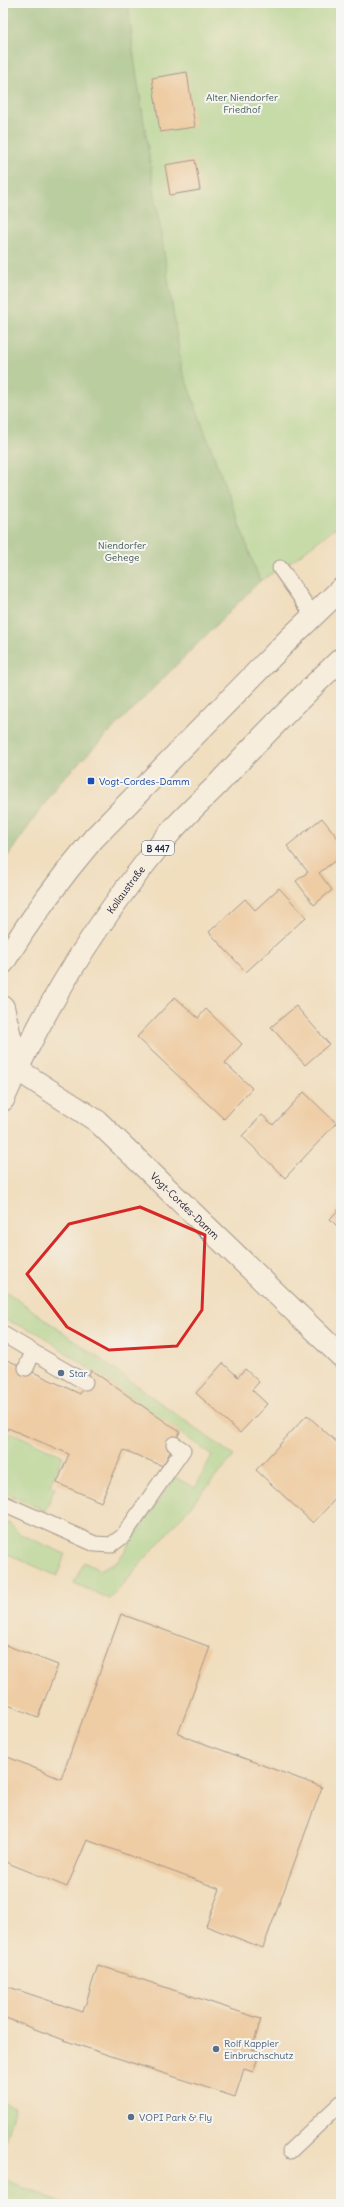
<svg xmlns="http://www.w3.org/2000/svg" width="344" height="2207" font-family="Delius,sans-serif">
<style>
.green{fill:#95d78e;stroke:#5c7c64}
.forest{fill:#78b879;stroke:#4d6d5a}
.building{fill:#ecb784}
.lines{fill:none;stroke-linecap:round;stroke-linejoin:round}
.service-casing{stroke:#413e4f;stroke-width:17}
.minor-casing{stroke:#413e4f;stroke-width:24}
.primary-casing{stroke:#413e4f;stroke-width:24}
.service{stroke:#fff;stroke-width:15}
.minor{stroke:#fff;stroke-width:22}
.primary{stroke:#fff;stroke-width:22}
.marked{fill:none;stroke:#d62828;stroke-width:3;stroke-linejoin:round}
.transit-dot{fill:#1a4fb4;stroke:#f6f6f2;stroke-width:1.5}
.service-dot{fill:#5c6f8a;stroke:#f6f6f2;stroke-width:1.5}
.labels{text-anchor:middle;dominant-baseline:central;stroke-width:4;stroke-linejoin:round;paint-order:stroke}
.shield{fill:#f6f6f2;stroke:#626272;stroke-width:1}
.shield-label{font-size:9px;font-weight:bold;fill:#22223b}
.park-label{font-size:10px;fill:#445854;stroke:#f6f6f2}
.transit-label{font-size:10px;fill:#164399;stroke:#f6f6f2;text-anchor:start}
.street-label{font-size:10px;fill:#22223b;stroke:#f6f6f2}
.service-label{font-size:10px;fill:#4e5e75;stroke:#f6f6f2;text-anchor:start}
</style>
<rect width="100%" height="100%" fill="#f6f6f2"/>
<filter id="ink" filterUnits="userSpaceOnUse"><feTurbulence type="fractalNoise" baseFrequency=".025" numOctaves="2"/><feDisplacementMap in="SourceGraphic" scale="8" xChannelSelector="R" yChannelSelector="G"/><feConvolveMatrix kernelMatrix="1 2 1 2 8 2 1 2 1" color-interpolation-filters="sRGB"/></filter>
<filter id="wash" filterUnits="userSpaceOnUse"><feTurbulence type="fractalNoise" baseFrequency=".012" numOctaves="4" result="noise"/><feDisplacementMap in="SourceGraphic" scale="16" xChannelSelector="R" yChannelSelector="G"/><feGaussianBlur stdDeviation="0.9" result="paint"/><feColorMatrix in="noise" values="0 0 0 0 0 0 0 0 0 0 0 0 0 0 0 0 0 1.4 0 .05"/><feComposite in="paint" operator="in"/></filter>
<g filter="url(#wash)">
<rect width="100%" height="100%" fill="#f0debf"/>
<g class="green">
<path d="M128 3H341V523L296 558 260 581 182 370 133 51Z"/>
<path d="M3 1289 234 1456 110 1599 74 1583 84 1562 99 1570 118 1561 175 1477 195 1488 212 1455 38 1333 3 1319Z"/>
<path d="M11 1432 63 1456 50 1485 55 1488 45 1511 3 1492V1451Z"/>
<path d="M8 1522 20 1534 65 1554 57 1576 3 1552V1533Z"/>
<path d="M3 2102 15 2107 3 2147Z"/>
<path d="M3 2180 67 2204H3Z"/>
</g>
<path class="forest" d="M3 3H128L133 51 182 370 260 581 59 783 3 863Z"/>
<g id="blocks">
<g class="building">
<path d="M187 72 195 127 160 132 152 78Z"/>
<path d="M195 160 200 190 170 195 165 165Z"/>
<path d="M322 818 341 842V856L319 873 332 890 314 905 296 881 308 872 287 846Z"/>
<path d="M279 888 306 917 246 972 209 932 245 899 255 910Z"/>
<path d="M175 997 198 1018 206 1009 242 1044 225 1063 252 1088 224 1119 137 1037Z"/>
<path d="M296 1006 329 1044 305 1065 271 1027Z"/>
<path d="M304 1092 336 1123 285 1178 242 1136 262 1115 273 1125Z"/>
<path d="M341 1207V1230L330 1219Z"/>
<path d="M3 1358 80 1394 91 1370 180 1432 163 1466 124 1450 101 1502 57 1483 69 1454 8 1428 3 1440Z"/>
<path d="M223 1363 238 1377 245 1369 259 1382 252 1390 267 1404 240 1433 196 1393Z"/>
<path d="M307 1415 341 1446V1493L313 1523 256 1470Z"/>
<path d="M121 1614 210 1647 178 1734 322 1787 263 1948 206 1926 220 1889 87 1840 67 1887 3 1861V1755L61 1779Z"/>
<path d="M3 1644 58 1665 38 1717 3 1703Z"/>
<path d="M98 1965 261 2019 252 2049 260 2052 253 2072 244 2069 235 2097 72 2043 3 2017V1985L83 2012Z"/>
</g>
</g>
</g>
<g filter="url(#ink)">
<use href="#blocks" fill-opacity="0" stroke="#413e4f" stroke-width="1"/>
<g class="lines">
<defs>
<g id="service">
<path d="M280 568 313 615"/>
<path d="M3 1334 33 1352 26 1368"/>
<path d="M33 1352 85 1382"/>
<path d="M3 1503 95 1544 111 1545 123 1536 183 1450 174 1444"/>
<path d="M290 2151 341 2103"/>
</g>
<g id="minor">
<path id="s1" d="M3 1007 18 1070 97 1121 341 1356"/>
</g>
<g id="primary">
<path d="M3 963C30 919 61 877 94 838L288 640 341 589"/>
<path id="s2" d="M3 1100C44 1007 99 919 163 841 179 821 198 804 216 786 257 742 298 700 341 659"/>
</g>
</defs>
<use href="#service" class="service-casing"/>
<use href="#minor" class="minor-casing"/>
<use href="#primary" class="primary-casing"/>
<use href="#service" class="service"/>
<use href="#minor" class="minor"/>
<use href="#primary" class="primary"/>
</g>
</g>
<path d="M0 0H344V2207H0ZM140 1207 205 1235 202 1310 177 1346 109 1350 67 1327 27 1274 69 1224Z" fill="#f0debf" fill-opacity=".55" fill-rule="evenodd"/>
<path class="marked" d="M140 1207 205 1235 202 1310 177 1346 109 1350 67 1327 27 1274 69 1224Z"/>
<rect class="transit-dot" x="87" y="777" width="8" height="8" rx="2"/>
<g class="service-dot">
<circle cx="61" cy="1373" r="4"/>
<circle cx="216" cy="2049" r="4"/>
<circle cx="131" cy="2117" r="4"/>
</g>
<g class="labels">
<rect class="shield" x="142" y="841" width="32" height="14" rx="3"/>
<g class="shield-label">
<text x="158" y="848">B 447</text>
</g>
<g class="park-label">
<text x="242" y="97">Alter Niendorfer<tspan x="242" dy="12">Friedhof</tspan></text>
<text x="122" y="545">Niendorfer<tspan x="122" dy="12">Gehege</tspan></text>
</g>
<g class="transit-label">
<text x="99" y="781">Vogt-Cordes-Damm</text>
</g>
<g class="street-label">
<text stroke="none"><textPath href="#s2" startOffset="244">Kollaustraße</textPath></text>
<text stroke="none"><textPath href="#s1" startOffset="281">Vogt-Cordes-Damm</textPath></text>
</g>
<g class="service-label">
<text x="69" y="1373">Star</text>
<text x="224" y="2043">Rolf Kappler<tspan x="224" dy="12">Einbruchschutz</tspan></text>
<text x="139" y="2117">VOPI Park &amp; Fly</text>
</g>
</g>
<rect width="344" height="2207" fill="none" stroke="#f6f6f2" stroke-width="16"/>
</svg>
